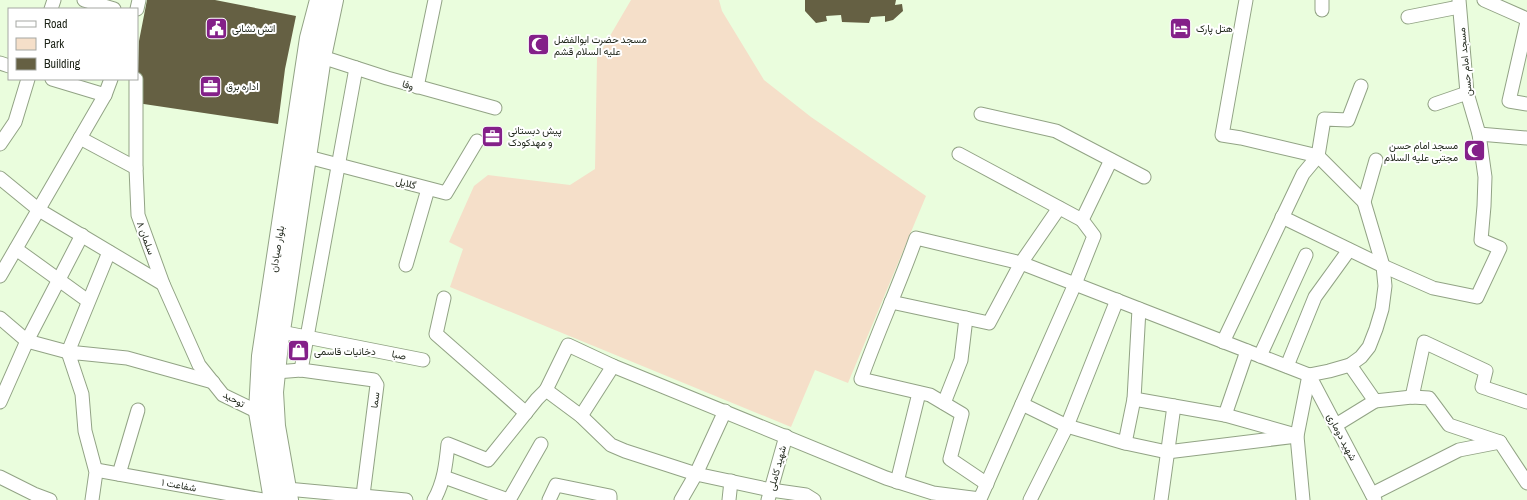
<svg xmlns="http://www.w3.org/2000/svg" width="1527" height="500" font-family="'Archivo Narrow',Vazirmatn,sans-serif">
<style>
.green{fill:#f5dfc9}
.building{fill:#656043}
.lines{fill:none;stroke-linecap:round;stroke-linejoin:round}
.minor-casing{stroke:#92a385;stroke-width:15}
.secondary-casing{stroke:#92a385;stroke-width:20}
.minor{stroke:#fff;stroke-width:13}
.secondary{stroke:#fff;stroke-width:18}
.labels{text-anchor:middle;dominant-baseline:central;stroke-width:4;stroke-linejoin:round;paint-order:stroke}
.poi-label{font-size:10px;fill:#1e2519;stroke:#fff;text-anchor:start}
.street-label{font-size:10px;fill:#1e2519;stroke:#fff}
</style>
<rect width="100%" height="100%" fill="#eafddd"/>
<path class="green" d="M631 0H719L722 11 764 80 811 117 926 196 848 383 815 370 791 427 450 287 463 249 449 242 474 186 488 175 570 185 595 169 597 58Z"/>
<g class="building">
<path d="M147 0H215L296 16 285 69 278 124 137 103 139 41Z"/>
<path d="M805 0H896L895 5 902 4 903 11 893 20 885 22V16L871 17 869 23 842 22 841 15 826 16 827 21 816 23 805 11Z"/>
</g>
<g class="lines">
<defs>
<g id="minor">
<path d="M84 0 114 9"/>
<path d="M1484 0 1527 19"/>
<path d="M51 9 54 0"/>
<path d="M137 9 139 0"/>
<path d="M1322 10V0"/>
<path d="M1408 17 1459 7"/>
<path d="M1527 22 1509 101 1527 104"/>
<path d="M322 57 387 78 495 108"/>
<path d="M0 63 9 66"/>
<path d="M52 79 105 95"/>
<path d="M136 79V168L138 215 163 284 199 365 223 395 258 412"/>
<path d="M417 87 435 0"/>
<path d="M1435 104 1467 93"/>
<path d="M981 114 1056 131 1144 177"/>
<path d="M1479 134 1527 138"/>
<path d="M80 138 136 168"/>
<path d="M0 144 15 122 28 79"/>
<path d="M959 154 1082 220"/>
<path d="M308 157 446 193 477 141"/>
<path d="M0 178 39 210 163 284"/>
<path d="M1364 202 1376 160"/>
<path d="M1282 217 1383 266 1433 288 1477 297 1500 248 1481 240 1484 206 1485 177 1479 134 1467 93 1459 0"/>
<path d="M16 249 88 301"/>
<path d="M406 265 428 189"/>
<path d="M0 276 105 95 111 79"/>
<path d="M444 298 436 334 526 413"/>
<path d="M891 302 989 323 1021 263 1059 208"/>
<path d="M1139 309 1134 399 1225 415 1247 351"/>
<path d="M0 318 27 341 68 352 109 252"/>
<path d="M281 332 423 360"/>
<path d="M1223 342 1303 174 1318 156 1324 119 1348 120 1361 86"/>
<path d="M1260 356 1306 255"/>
<path d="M1287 366 1315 297 1349 250"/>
<path d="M301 370 356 68"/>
<path d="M276 372 301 370 374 380 377 385 363 495"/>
<path d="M1309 375 1375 500"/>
<path d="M546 390 581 416 611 445 625 451 696 474 771 490 806 495 814 500"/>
<path d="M1412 397 1424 342 1486 371 1482 387 1527 402"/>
<path d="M1375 401 1412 397 1429 398 1449 425 1500 442 1527 483"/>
<path d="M0 402 27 341 82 235"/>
<path d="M944 403 961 360 966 318"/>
<path d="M1022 404 1067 426 1125 443 1167 452 1297 436"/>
<path d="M1225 415 1292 434"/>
<path d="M581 416 613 366"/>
<path d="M1336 425 1375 401 1350 365"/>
<path d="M1125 443 1134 399"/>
<path d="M96 470 263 500"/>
<path d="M119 474 138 410"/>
<path d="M0 477 34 494 50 500"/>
<path d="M444 477 508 500"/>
<path d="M897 482 919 393"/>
<path d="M987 484 950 459 962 414 930 395 861 379C878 331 899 286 916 238L1021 263 1309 375 1329 371 1350 365 1361 357 1369 347 1376 329 1382 309 1385 286 1383 266 1364 202 1318 156 1241 138 1222 135 1246 0"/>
<path d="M287 489 406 500"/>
<path d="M1372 494 1459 450 1500 442"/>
<path d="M92 500 96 472 85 431 82 394 68 352 127 358 213 382"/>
<path d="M434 500C444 482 446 464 448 444L488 460 537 399 546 390 568 345 613 366 886 478 933 493 980 499 1075 284 1094 236 1082 220 1111 160"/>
<path d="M509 500 541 444"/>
<path d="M549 500 556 485 610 496V500"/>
<path d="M681 500 696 474 725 411"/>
<path d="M729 500 731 481"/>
<path d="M768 500 786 436"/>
<path d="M1030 500 1067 426 1117 300"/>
<path d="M1161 500 1174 406"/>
<path d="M1303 500 1297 436 1309 375"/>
</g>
<g id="secondary">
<path d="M273 500 258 412 261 356 309 38 319 0"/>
<path d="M289 500 276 426 274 392 279 344 322 57 334 0"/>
</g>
</defs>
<use href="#minor" class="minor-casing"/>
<use href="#secondary" class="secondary-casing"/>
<use href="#minor" class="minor"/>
<use href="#secondary" class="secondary"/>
</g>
<defs>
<symbol id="civic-square" viewBox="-11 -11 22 22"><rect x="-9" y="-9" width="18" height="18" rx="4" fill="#842089" stroke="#fff"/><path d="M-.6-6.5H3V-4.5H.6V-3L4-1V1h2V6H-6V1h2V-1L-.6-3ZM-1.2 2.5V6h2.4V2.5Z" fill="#fff"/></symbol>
<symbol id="hotel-square" viewBox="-11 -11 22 22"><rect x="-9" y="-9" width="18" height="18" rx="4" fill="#842089" stroke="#fff"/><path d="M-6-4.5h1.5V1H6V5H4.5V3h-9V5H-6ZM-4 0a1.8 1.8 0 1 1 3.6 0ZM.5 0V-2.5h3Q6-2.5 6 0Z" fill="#fff"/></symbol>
<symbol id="mosque-square" viewBox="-11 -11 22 22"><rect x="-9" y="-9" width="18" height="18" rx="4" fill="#842089" stroke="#fff"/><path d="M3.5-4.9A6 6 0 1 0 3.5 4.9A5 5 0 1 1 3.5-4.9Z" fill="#fff"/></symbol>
<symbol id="office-square" viewBox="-11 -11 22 22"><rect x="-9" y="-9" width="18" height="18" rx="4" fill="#842089" stroke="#fff"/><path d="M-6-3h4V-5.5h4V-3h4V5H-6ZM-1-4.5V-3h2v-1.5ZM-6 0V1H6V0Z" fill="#fff"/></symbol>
<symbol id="shop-square" viewBox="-11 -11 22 22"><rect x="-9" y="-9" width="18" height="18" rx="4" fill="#842089" stroke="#fff"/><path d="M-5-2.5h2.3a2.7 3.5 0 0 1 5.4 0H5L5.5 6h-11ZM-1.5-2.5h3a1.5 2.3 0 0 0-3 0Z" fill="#fff"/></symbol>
</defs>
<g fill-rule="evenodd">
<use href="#civic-square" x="204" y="16" width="25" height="25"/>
<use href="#hotel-square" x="1168" y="16" width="25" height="25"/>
<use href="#mosque-square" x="526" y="32" width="25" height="25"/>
<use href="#office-square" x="198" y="74" width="25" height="25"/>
<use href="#office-square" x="480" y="124" width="25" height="25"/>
<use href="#mosque-square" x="1462" y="138" width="25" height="25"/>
<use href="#shop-square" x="286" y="338" width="25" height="25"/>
</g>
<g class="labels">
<g class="poi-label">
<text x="232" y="28">اتش نشانى</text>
<text x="1196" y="28">هتل پارک</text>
<text x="554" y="39">مسجد حضرت ابوالفضل<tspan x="554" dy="12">علیه السلام قشم</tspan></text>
<text x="226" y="86">اداره برق</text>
<text x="508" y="130">پیش دبستانی<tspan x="508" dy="12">و مهدکودک</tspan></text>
<text x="1458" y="145" text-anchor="end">مسجد امام حسن<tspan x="1458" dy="12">مجتبی علیه السلام</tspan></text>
<text x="314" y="351">دخانیات قاسمی</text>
</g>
<g class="street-label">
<text transform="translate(1465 62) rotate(-96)">مسجد امام حسن</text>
<text transform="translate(408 85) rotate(16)">وفا</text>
<text transform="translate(406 183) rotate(15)">گلایل</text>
<text transform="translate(146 238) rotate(70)">سلمان ۸</text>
<text transform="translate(277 249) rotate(-81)">بلوار صیادان</text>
<text transform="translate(399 355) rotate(11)">صبا</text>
<text transform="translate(234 399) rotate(29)">توحید</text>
<text transform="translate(375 400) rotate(-83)">سما</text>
<text transform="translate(1342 437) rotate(62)">شهید دوماری</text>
<text transform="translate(777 468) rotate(-75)">شهید کاملی</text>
<text transform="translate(179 485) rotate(10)">شفاعت ۱</text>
</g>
</g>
<rect x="8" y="8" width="130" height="72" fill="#ffffff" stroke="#a5a8a3"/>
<rect x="16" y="21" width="20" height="6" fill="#ffffff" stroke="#a5a8a3"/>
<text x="44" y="28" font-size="12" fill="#1e2519">Road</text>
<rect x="16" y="38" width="20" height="12" fill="#f5dfc9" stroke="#a5a8a3"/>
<text x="44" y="48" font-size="12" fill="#1e2519">Park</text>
<rect x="16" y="58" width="20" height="12" fill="#656043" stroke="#a5a8a3"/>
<text x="44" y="68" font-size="12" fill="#1e2519">Building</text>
</svg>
